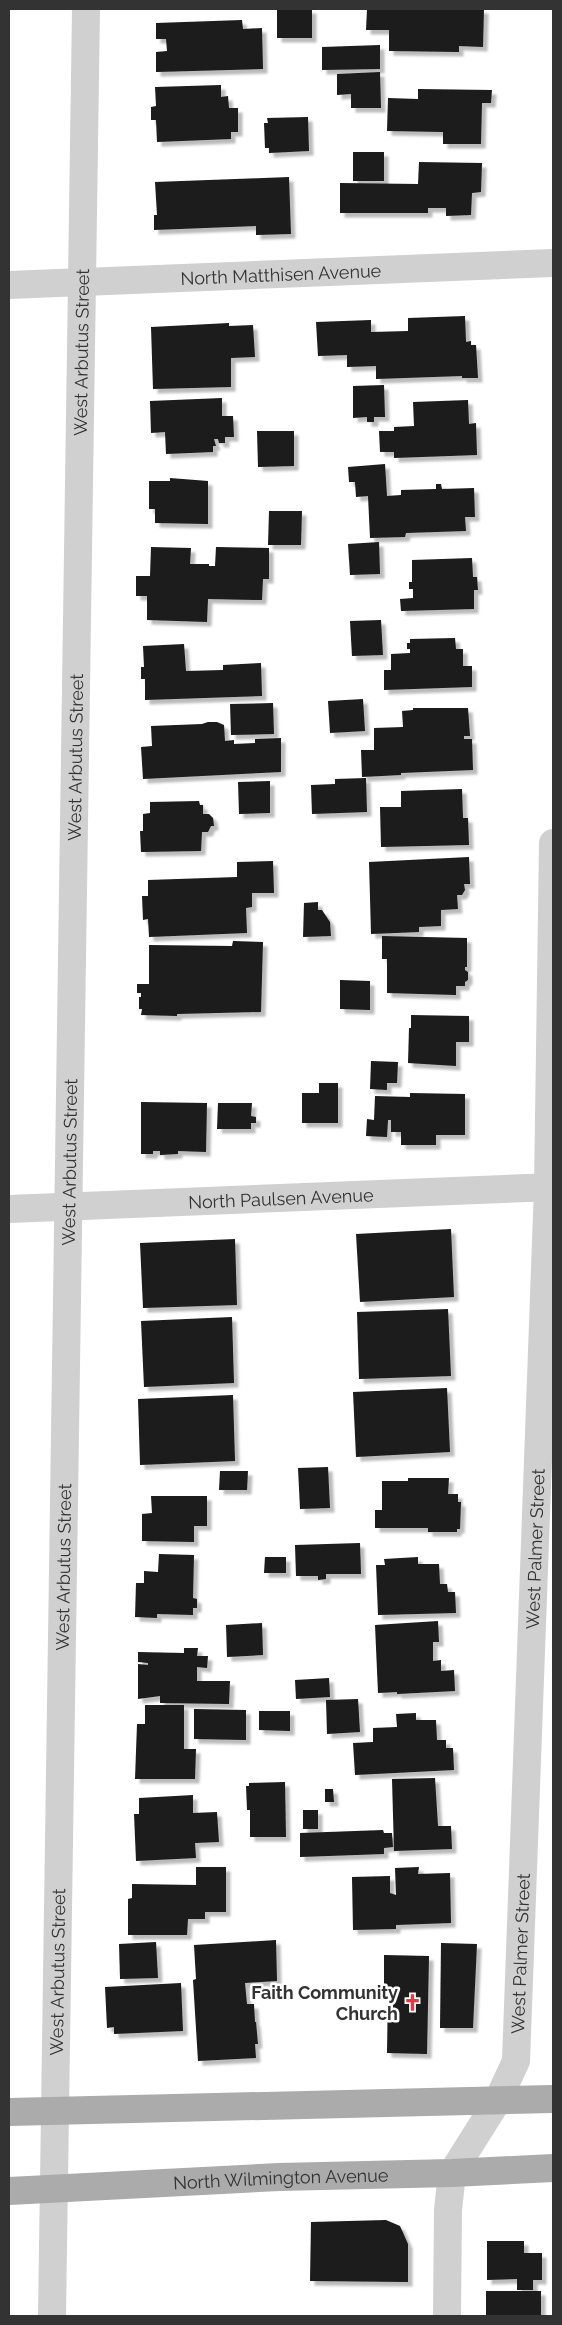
<svg xmlns="http://www.w3.org/2000/svg" width="562" height="2325" font-family="Raleway,sans-serif">
<style>
.building{fill:#1a1a1a;filter:url(#shadow)}
.lines{fill:none;stroke-linecap:round;stroke-linejoin:round}
.minor{stroke:#d0d0d0;stroke-width:28}
.major{stroke:#ababab;stroke-width:28}
.labels{text-anchor:middle;dominant-baseline:central;stroke-width:5;stroke-linejoin:round;paint-order:stroke}
.street-label{font-size:18px;fill:#333;stroke:#fff}
.poi-label{font-size:18px;font-weight:bold;fill:#333;stroke:#fff;text-anchor:end}
</style>
<defs>
<filter id="shadow"><feDropShadow dx="4.5" dy="4.5" stdDeviation="1" flood-color="#0004"/></filter>
</defs>
<rect width="100%" height="100%" fill="#fff"/>
<g class="building">
<rect x="277" y="9" width="35" height="29"/>
<path d="M367 9H484L483 47 459 46V52L389 51V30H366Z"/>
<path d="M242 20 243 29 262 28 263 69 156 72V52L167 51 166 39H156V23Z"/>
<path d="M380 45V69L322 70V47Z"/>
<path d="M380 72 381 108H351V94L337 95V74Z"/>
<path d="M221 85V97L228 96 229 108H238V132H231V139L157 142 156 120H151V107L156 106 155 87Z"/>
<path d="M418 89 492 90 491 103H482L481 144H443V132L387 131 388 98 418 99Z"/>
<path d="M308 117 309 151 269 153V148H265L264 123H268L267 118Z"/>
<rect x="353" y="152" width="31" height="29"/>
<path d="M419 162 482 163 481 192 472 193 471 215 446 216V208H428V213H340V183L418 184Z"/>
<path d="M289 177 291 234 256 235V226L154 230V215H157L155 182Z"/>
<path d="M465 316 466 342 471 341V345H476L478 378H462V376L376 379V366L347 367V355L318 356 316 322 371 320V332L408 331V318Z"/>
<path d="M229 323V326L253 325 255 357 231 358V387L153 389 151 327Z"/>
<path d="M384 385 385 417H374V422H367V417L353 418V386Z"/>
<path d="M222 398V416H233L234 437H225V443H219L218 439H214L216 446H213V452L166 454 165 432 151 433 150 401Z"/>
<path d="M468 400 469 424 476 423 477 455 394 458V452H380L379 431H394V427L414 426 413 402Z"/>
<path d="M257 431H294V466L258 467Z"/>
<path d="M385 464 387 496 401 495V490L436 489V484H441L442 489 474 488 475 517H465L466 531 406 533 405 537 370 538 368 496 356 497 355 482H349L348 467Z"/>
<path d="M170 478 208 481V524L155 523V509H149V481H170Z"/>
<path d="M269 511H302L301 545H268Z"/>
<path d="M379 542 380 574 350 575 348 544Z"/>
<path d="M151 547 191 548 190 564H209V566H215L216 547 269 548V579H263L262 600 208 599 207 622 147 620V596H136V576H150Z"/>
<path d="M472 558 473 577H477L478 590H474V609L401 611 400 599 413 598V589H409V582H412V560Z"/>
<path d="M381 620 383 655 352 656 350 621Z"/>
<path d="M455 638 456 649H463V666H472V687L384 690V670H391V654L410 653V649H407V643H410V639Z"/>
<path d="M184 644 186 671 223 670V665L261 663 262 696 145 700V679H141V667H144L143 646Z"/>
<path d="M363 699 365 731 330 733 328 701Z"/>
<path d="M273 703 274 734 231 735 230 704Z"/>
<path d="M413 708H468L470 736H464V739H472L473 770 401 773V775L362 777 361 750H374V728L403 727 402 711 413 710Z"/>
<path d="M208 722H217L224 725 225 741 234 740V744L255 743V739L281 738V772L143 779 141 747 152 746 151 726 202 724Z"/>
<path d="M366 778 367 812 312 814 311 785 335 784V779Z"/>
<path d="M270 781V813L239 814 238 782Z"/>
<path d="M462 789 463 818H468L469 845 381 847 380 807H401V791Z"/>
<path d="M199 801 200 805H203V814H209L213 818 214 826H211L208 832H202L201 851 141 852 140 831H143V814L150 813V802Z"/>
<path d="M469 857 470 884H464L465 890 462 895H457L458 909 441 910V926L419 927V932L371 934 369 862Z"/>
<path d="M273 861 274 893H252V907L246 908 247 933 149 937 148 919 143 920 142 896H148V880L237 877V862Z"/>
<path d="M318 902V910H322L330 922 331 936 303 937 304 903Z"/>
<path d="M382 936 467 938V967H465V970L468 972V980L465 982V986H456V995L387 993V959H382Z"/>
<path d="M233 941 263 942 261 1012 177 1014V1016L141 1015 142 1009H139V997H141V993H137V984H149V945L232 946Z"/>
<path d="M340 980 370 981V1010L340 1009Z"/>
<path d="M411 1015 469 1016V1042H456V1066L408 1063 409 1028H411Z"/>
<path d="M371 1061 398 1062 397 1083H387V1090L370 1089Z"/>
<path d="M319 1083H338V1123H302V1093H319Z"/>
<path d="M410 1093 465 1094V1135H436V1145H401V1132H391V1120H388L387 1137 366 1136 367 1119 374 1120 375 1096 410 1097Z"/>
<path d="M141 1102 207 1103 206 1152 178 1151V1154L160 1155V1151H153V1154H141Z"/>
<path d="M218 1103H252L251 1116 256 1117V1123H251V1129H217Z"/>
<path d="M451 1229 454 1297 360 1302 356 1234Z"/>
<path d="M235 1239 237 1305 143 1308 140 1243Z"/>
<path d="M448 1309 451 1376 359 1379 357 1312Z"/>
<path d="M232 1317 234 1383 144 1387 141 1321Z"/>
<path d="M447 1388 450 1452 356 1457 353 1392Z"/>
<path d="M233 1395 235 1461 140 1465 138 1399Z"/>
<path d="M328 1467 330 1508 300 1509 298 1468Z"/>
<path d="M220 1471H248L247 1490H219Z"/>
<path d="M408 1478H449L448 1494H458V1502H461L460 1529H457V1532H428V1528H375V1510H382V1481H408Z"/>
<path d="M151 1496H207V1526H194V1542L142 1541V1514L152 1513Z"/>
<path d="M360 1543 361 1574H326V1579L318 1580V1576H296L295 1545Z"/>
<path d="M159 1554 194 1555 193 1598 197 1599V1608H193V1615L157 1614V1618L135 1617 136 1583H144V1571L158 1572Z"/>
<path d="M265 1557H286V1573H264Z"/>
<path d="M418 1557V1564H439L440 1584H447L448 1592H455L456 1613 378 1615 376 1565H385L384 1559Z"/>
<path d="M438 1621 439 1642H433V1661L441 1660V1671L454 1670 455 1691 397 1694V1692L378 1693 375 1625Z"/>
<path d="M262 1623 263 1655 227 1657 226 1625Z"/>
<path d="M184 1648H198L197 1656H208L207 1668 197 1667V1681H230L229 1704 160 1703V1696L138 1699V1664L148 1665V1663L138 1662V1652L184 1653Z"/>
<path d="M329 1678 330 1697 296 1699 295 1680Z"/>
<path d="M358 1699 360 1732 327 1734 326 1700Z"/>
<path d="M145 1705H184V1749H196L195 1779H135L137 1724H145Z"/>
<path d="M194 1709 246 1710V1740L194 1739Z"/>
<path d="M259 1711H290V1731L259 1730Z"/>
<path d="M416 1713V1720H436L437 1740H446V1748H453L454 1770 355 1775 353 1743 373 1742V1728L397 1727 396 1714Z"/>
<path d="M435 1778 438 1826H451L452 1849 394 1851 392 1779Z"/>
<path d="M285 1782 286 1837H250V1810H247L246 1786H249V1783Z"/>
<path d="M325 1789H333L334 1802H325Z"/>
<path d="M193 1795V1813L217 1812 219 1842 195 1843 196 1858 136 1861 134 1814H139V1798Z"/>
<rect x="303" y="1810" width="15" height="19"/>
<path d="M383 1830 384 1833H392L393 1847 384 1848V1854L300 1857V1833Z"/>
<path d="M196 1867H226V1912H205V1919H188L187 1935H128V1899L132 1898V1884L196 1885Z"/>
<path d="M419 1867 418 1874 450 1873 451 1923 396 1925V1929L353 1930 352 1877 390 1876V1893L396 1895 395 1868Z"/>
<path d="M276 1940 277 1981 245 1983 247 2004H254L255 2022H256L258 2044H255L256 2058 198 2061 193 1980 196 1979 194 1945Z"/>
<path d="M156 1942 158 1978 120 1979 119 1944Z"/>
<path d="M441 1943 477 1944 473 2028H440Z"/>
<path d="M384 1955 429 1956 427 2054 387 2053 388 1988H384Z"/>
<path d="M181 1983 183 2031 114 2034V2027L107 2028 105 1987Z"/>
<path d="M386 2220 400 2226 408 2244V2282L310 2281 311 2222Z"/>
<path d="M487 2241H524V2253H542V2280H533V2290H517V2279L487 2280Z"/>
<rect x="486" y="2291" width="55" height="25"/>
</g>
<g class="lines">
<g class="minor">
<path id="s1" d="M9 285 553 263"/>
<path id="s2" d="M9 1209 553 1187"/>
<path id="s3" d="M52 2316 86 9"/>
<path id="s4" d="M447 2316 448 2210 452 2173 498 2100 516 2061 548 1187 553 843"/>
</g>
<g class="major">
<path d="M9 2112 553 2099"/>
<path id="s5" d="M9 2191 279 2177 452 2173 553 2168"/>
</g>
</g>
<defs>
<symbol id="church-bare" viewBox="-9 -9 18 18"><path d="M-1.2-6h2.4v3.5h3.3v2.4h-3.3V6h-2.4V-.1h-3.3v-2.4h3.3Z" fill="#e63946" stroke="#fff" stroke-width="2.5" paint-order="stroke"/></symbol>
</defs>
<g fill-rule="evenodd">
<use href="#church-bare" x="400" y="1990" width="25" height="25"/>
</g>
<g class="labels">
<g class="street-label">
<text stroke="none"><textPath href="#s1" startOffset="272">North Matthisen Avenue</textPath></text>
<text stroke="none"><textPath href="#s3" startOffset="1964">West Arbutus Street</textPath></text>
<text stroke="none"><textPath href="#s3" startOffset="1559">West Arbutus Street</textPath></text>
<text stroke="none"><textPath href="#s3" startOffset="1154">West Arbutus Street</textPath></text>
<text stroke="none"><textPath href="#s2" startOffset="272">North Paulsen Avenue</textPath></text>
<text stroke="none"><textPath href="#s4" startOffset="785">West Palmer Street</textPath></text>
<text stroke="none"><textPath href="#s3" startOffset="749">West Arbutus Street</textPath></text>
<text stroke="none"><textPath href="#s4" startOffset="380">West Palmer Street</textPath></text>
<text stroke="none"><textPath href="#s3" startOffset="344">West Arbutus Street</textPath></text>
<text stroke="none"><textPath href="#s5" startOffset="272">North Wilmington Avenue</textPath></text>
</g>
<g class="poi-label">
<text x="398" y="1992">Faith Community<tspan x="398" dy="21">Church</tspan></text>
</g>
</g>
<rect width="562" height="2325" fill="none" stroke="#333333" stroke-width="20"/>
</svg>
